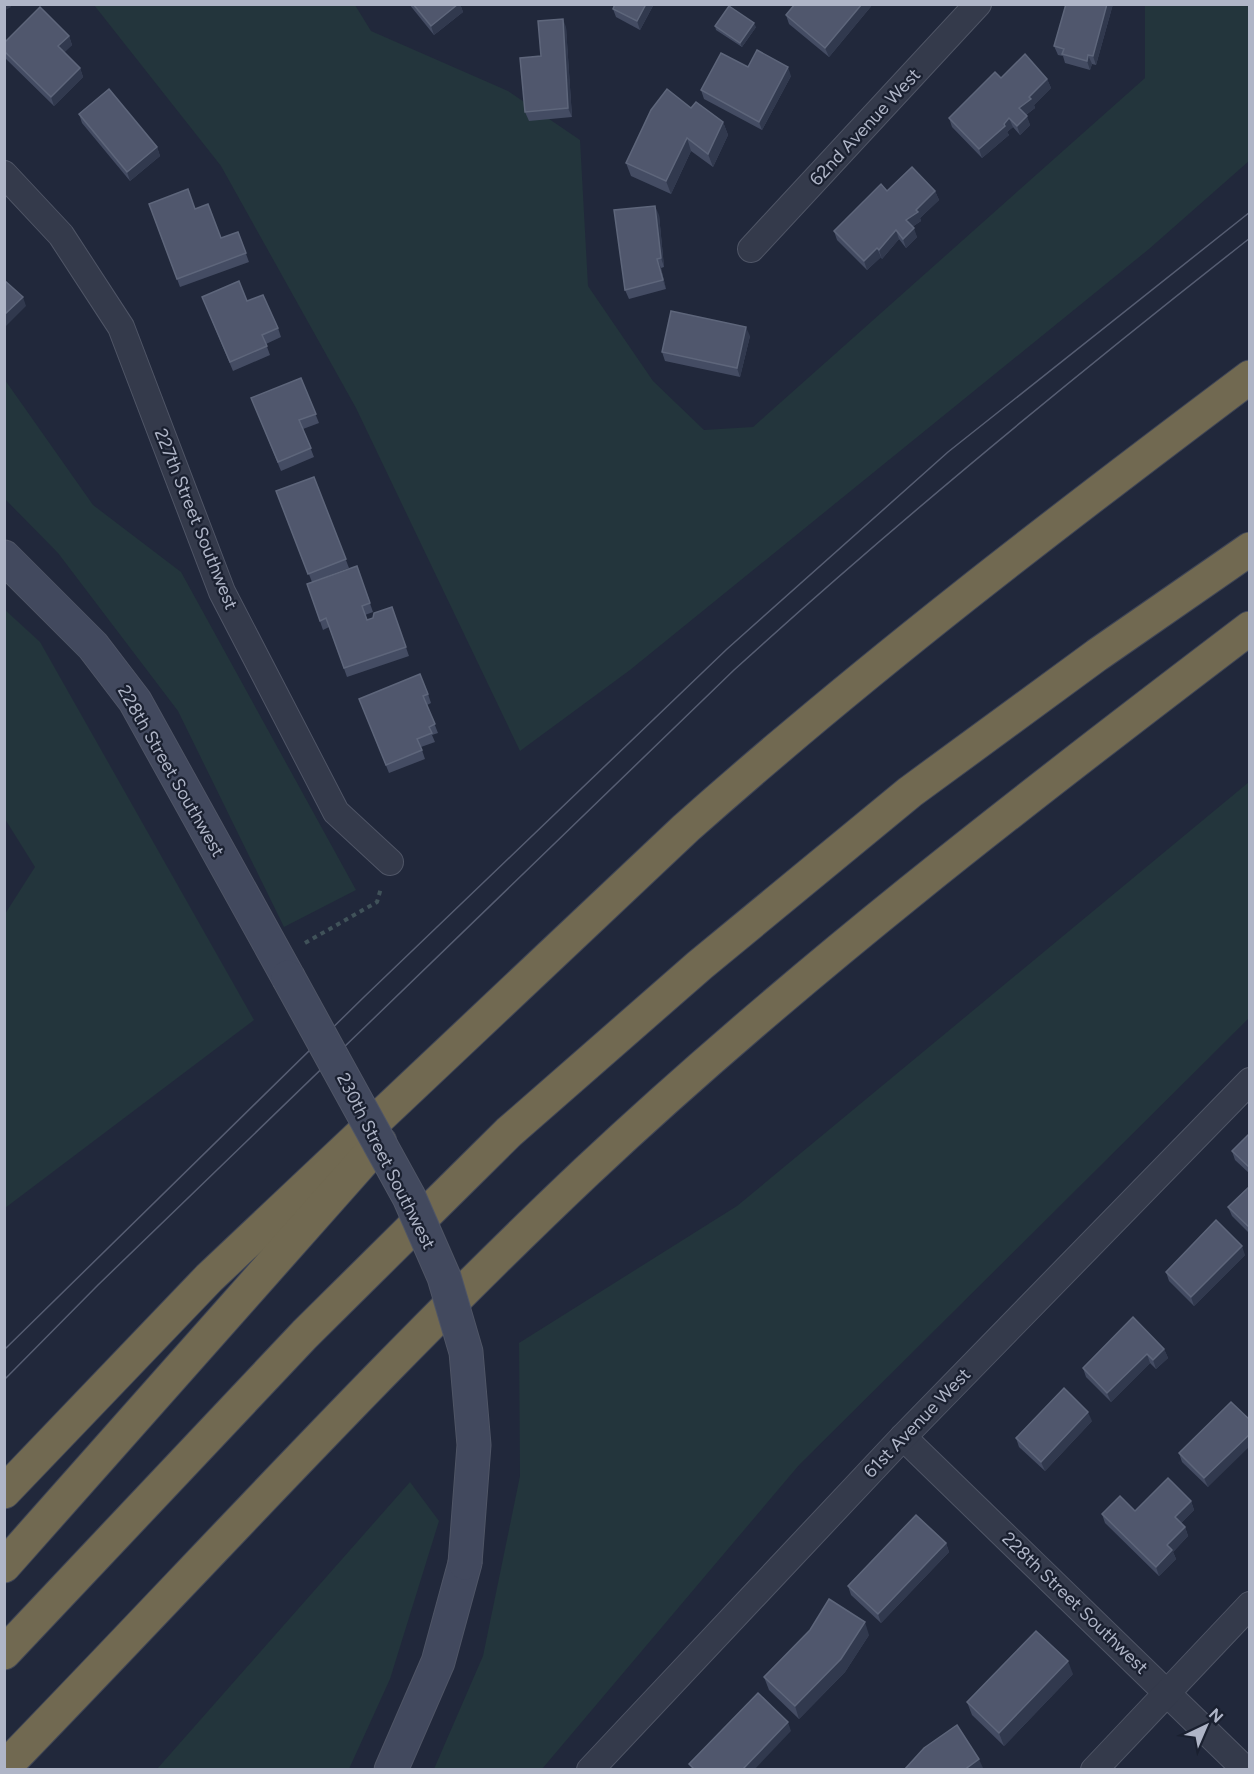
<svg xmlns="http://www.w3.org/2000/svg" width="1254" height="1774" font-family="Figtree,sans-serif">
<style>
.green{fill:#23353c}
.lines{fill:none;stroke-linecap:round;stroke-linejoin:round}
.street-casing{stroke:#4f5566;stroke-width:28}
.secondary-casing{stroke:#4f5566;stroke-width:35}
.highway-casing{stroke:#3f4556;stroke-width:35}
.path{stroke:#405259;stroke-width:4;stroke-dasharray:4.5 4.5;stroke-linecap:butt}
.street{stroke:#343a4b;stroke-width:26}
.secondary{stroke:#42495e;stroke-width:33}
.highway{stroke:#716951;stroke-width:33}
.tram{stroke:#565d72;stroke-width:1.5}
.secondary-bridge-casing{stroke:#4f5566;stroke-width:35;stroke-linecap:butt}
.secondary-bridge{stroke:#42495e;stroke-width:33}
.wall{fill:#444c63}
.shaded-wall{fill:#31394e}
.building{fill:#50576d;stroke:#5e667b;stroke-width:1.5}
.labels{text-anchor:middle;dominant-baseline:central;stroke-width:4.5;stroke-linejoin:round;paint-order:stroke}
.street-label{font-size:18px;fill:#afb5c7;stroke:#1a2030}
</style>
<rect width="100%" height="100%" fill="#21283b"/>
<g class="green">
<path d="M94 5H355L371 31 508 91 580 140 588 286 653 381 704 430 753 427 1145 78V5H1249V161L1149 249 630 670 520 751 356 408 221 166Z"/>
<path d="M5 380 93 505 181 572 356 890 284 927 178 711 58 553 5 499Z"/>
<path d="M4 609 40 642 254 1020 5 1208V914L35 867 5 819Z"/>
<path d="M1249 782V1018L799 1465 542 1769H434L483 1656 520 1476 519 1343 737 1206Z"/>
<path d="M410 1482 439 1521 390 1679 349 1769H157Z"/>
</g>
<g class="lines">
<defs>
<g id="street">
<path d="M4 174 61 235 121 327 222 592 336 812 390 862"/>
<path d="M751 249 978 4"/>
<path d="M903 1437 1246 1770"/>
<path d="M590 1770 903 1437 1250 1081"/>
<path d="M1094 1770 1250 1605"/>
</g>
<g id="secondary">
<path d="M4 557 93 646 135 701 288 977"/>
<path d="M391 1770 438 1662 465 1563"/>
</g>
<g id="highway">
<path d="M4 1492 209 1278 686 828C866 668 1057 522 1250 377"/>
<path d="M4 1566 380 1142"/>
<path d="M4 1653 305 1334 509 1132 700 965 910 792 1097 655 1250 549"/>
<path d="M4 1768C197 1569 384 1363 586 1172 795 976 1022 801 1250 628"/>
</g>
</defs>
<use href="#street" class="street-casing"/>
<use href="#secondary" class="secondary-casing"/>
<use href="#highway" class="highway-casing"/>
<path class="path" d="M305 943 377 902 381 888"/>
<use href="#street" class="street"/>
<use href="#secondary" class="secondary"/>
<use href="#highway" class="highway"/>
<g class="tram">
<path d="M4 1350 364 997 727 649 948 452 1250 212"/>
<path d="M4 1380 98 1285 734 670C900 519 1073 377 1250 238"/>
</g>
<defs>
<path id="secondary-bridge" d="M288 977 409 1197 444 1277 466 1352 474 1445 465 1563"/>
</defs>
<use href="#secondary-bridge" class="secondary-bridge-casing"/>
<use href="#secondary-bridge" class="secondary-bridge"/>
</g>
<g class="wall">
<path d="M409 4H460L463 12 434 35Z"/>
<path d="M615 4H654L640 30 616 17 613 9Z"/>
<path d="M873 4 829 57 789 24 786 15Z"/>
<path d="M1113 4 1096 65 1092 64 1090 70 1065 63 1063 56 1058 55 1054 46Z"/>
<path d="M715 26 756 27 742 47 716 30Z"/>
<path d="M566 27 572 117 529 121 525 112Z"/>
<path d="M69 36 72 45 64 52 80 68 83 77 54 106 4 57V43Z"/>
<path d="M748 67 791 76 762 130 704 99 701 90Z"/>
<path d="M1001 78 1047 79 1051 88 1034 105 1035 108 1026 115 1030 125 1020 135 1013 127 1007 132 1009 135 982 158 952 127 949 118Z"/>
<path d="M691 108 723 122 728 135 713 167 691 151 671 194 631 176 626 163Z"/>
<path d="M79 114 157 147 160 156 130 181 82 123Z"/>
<path d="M887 191H935L939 200 920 218 921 221 912 227 917 237 906 248 899 239 882 259 881 257 867 270 837 240 834 231Z"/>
<path d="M149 204 195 209 221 238 238 232 249 262 180 287Z"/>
<path d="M659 215 664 267 661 268 666 289 629 299 625 290Z"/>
<path d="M202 297 247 301 278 328 281 337 266 344 270 355 233 371Z"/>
<path d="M750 336 740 377 665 361 662 352Z"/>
<path d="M301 378 319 423 303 429 314 457 281 471 255 407Z"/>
<path d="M314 477 349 568 312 582 357 566 373 612 365 615 367 620 373 618 392 607 409 656 347 677 329 627 323 630 307 584 312 582 276 491Z"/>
<path d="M428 694 431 703 427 705 438 733 432 735 435 742 421 747 425 759 389 773 363 708Z"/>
<path d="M1250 1133V1174L1235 1160 1232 1151Z"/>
<path d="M1250 1186V1234L1232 1216 1228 1207Z"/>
<path d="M1245 1255 1194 1306 1169 1281 1166 1272Z"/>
<path d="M1164 1349 1168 1358 1156 1369 1150 1363 1111 1402 1086 1377 1083 1368Z"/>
<path d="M1250 1420 1208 1487 1182 1462 1179 1453Z"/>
<path d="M1092 1421 1045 1471 1019 1447 1016 1438Z"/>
<path d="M1191 1501 1194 1510 1181 1523 1185 1527 1188 1536 1173 1552 1176 1559 1159 1576 1105 1523 1102 1514 1135 1511Z"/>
<path d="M946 1543 949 1552 881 1623 851 1595 848 1586Z"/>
<path d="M869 1635 845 1672 799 1719 769 1690 764 1677Z"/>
<path d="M1073 1674 1004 1746 972 1715 967 1702Z"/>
</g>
<g class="shaded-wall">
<path d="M4 4H10L11 7 4 11Z"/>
<path d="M458 4H460L463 12 434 35 431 26Z"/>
<path d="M646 4H654L640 30 637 21Z"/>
<path d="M862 4H873L829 57 825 48Z"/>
<path d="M1107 4H1113L1096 65 1093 56Z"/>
<path d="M563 19 566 27 572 117 568 108Z"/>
<path d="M754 23 756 27 742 47 740 43Z"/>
<path d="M69 36 72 45 62 55 58 46Z"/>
<path d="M1088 55 1092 64 1090 70 1087 61Z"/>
<path d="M788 67 791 76 762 130 759 122Z"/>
<path d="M80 68 83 77 54 106 51 97Z"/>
<path d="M1047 79 1051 88 1034 105 1035 108 1023 117 1019 108Z"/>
<path d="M1027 116 1030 125 1020 135 1017 126Z"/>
<path d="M1009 118 1013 127 1007 132 1009 135 982 158 979 149Z"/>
<path d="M723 122 728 135 713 167 708 154Z"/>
<path d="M687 138 691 151 671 194 666 181Z"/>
<path d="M157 147 160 156 130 181 127 172Z"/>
<path d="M935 191 939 200 920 218 921 221 909 229 906 220Z"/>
<path d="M655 206 659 215 664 267 661 258Z"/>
<path d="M914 228 917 237 906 248 903 239Z"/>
<path d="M896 230 899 239 882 259 879 250Z"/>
<path d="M877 248 881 257 867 270 864 261Z"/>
<path d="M657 259 661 268 666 289 663 280Z"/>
<path d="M23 297 26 306 4 328V315Z"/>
<path d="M746 327 750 336 740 377 737 368Z"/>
<path d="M1242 1246 1245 1255 1194 1306 1191 1297Z"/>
<path d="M1164 1349 1168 1358 1156 1369 1153 1360Z"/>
<path d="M1147 1354 1150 1363 1111 1402 1107 1393Z"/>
<path d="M1088 1412 1092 1421 1045 1471 1041 1462Z"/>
<path d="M1250 1434V1446L1208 1487 1204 1478Z"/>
<path d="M1191 1501 1194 1510 1178 1526 1175 1517Z"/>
<path d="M1185 1527 1188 1536 1173 1552 1176 1559 1159 1576 1156 1567 1167 1545Z"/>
<path d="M946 1543 949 1552 881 1623 878 1614Z"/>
<path d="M865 1622 869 1635 845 1672 799 1719 795 1706Z"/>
<path d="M1068 1661 1073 1674 1004 1746 999 1733Z"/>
<path d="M788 1722 791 1731 754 1770H742Z"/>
<path d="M979 1759 983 1768 980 1770H964Z"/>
</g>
<g class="building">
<path d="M413 4H458L431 26Z"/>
<path d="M615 4H646L637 21 613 9Z"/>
<path d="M795 4H862L825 48 786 15Z"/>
<path d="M1066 4H1107L1093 56 1088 55 1087 61 1062 54 1064 49 1054 46Z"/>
<path d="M729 6 754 23 740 43 715 26Z"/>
<path d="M40 7 69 36 58 46 80 68 51 97 4 51V43Z"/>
<path d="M563 19 568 108 525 112 520 58 541 56 538 21Z"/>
<path d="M757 50 788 67 759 122 701 90 721 53 748 67Z"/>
<path d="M1025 54 1047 79 1029 97 1031 99 1019 108 1027 116 1017 126 1009 118 1004 124 1005 126 979 149 949 118 995 72 1001 78Z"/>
<path d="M109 89 157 147 127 172 79 114Z"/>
<path d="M667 89 691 108 696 102 723 122 708 154 687 138 666 181 626 163 651 110Z"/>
<path d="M912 167 935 191 916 210 918 212 906 220 914 228 903 239 896 230 879 250 877 248 864 261 834 231 881 184 887 191Z"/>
<path d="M188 189 195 209 208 204 221 238 238 232 246 253 177 279 149 204Z"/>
<path d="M655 206 661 258 657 259 663 280 625 290 614 210Z"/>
<path d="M4 280 23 297 4 315Z"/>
<path d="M239 281 247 301 263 295 278 328 262 335 267 346 230 362 202 297Z"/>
<path d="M671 311 746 327 737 368 662 352Z"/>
<path d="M301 378 316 414 299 420 311 448 278 462 251 398Z"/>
<path d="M314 477 346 559 308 574 276 491Z"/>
<path d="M357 566 370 603 362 606 367 620 373 618 374 613 392 607 406 647 344 668 326 618 320 621 307 584Z"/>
<path d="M420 674 428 694 423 696 435 724 429 727 432 733 417 739 422 750 386 765 359 699Z"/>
<path d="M1250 1133V1168L1232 1151Z"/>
<path d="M1250 1186V1228L1228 1207Z"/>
<path d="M1216 1220 1242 1246 1191 1297 1166 1272Z"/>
<path d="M1133 1317 1164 1349 1153 1360 1147 1354 1107 1393 1083 1368Z"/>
<path d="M1064 1388 1088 1412 1041 1462 1016 1438Z"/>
<path d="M1231 1402 1250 1420V1434L1204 1478 1179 1453Z"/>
<path d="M1168 1478 1191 1501 1175 1517 1185 1527 1167 1545 1172 1550 1156 1567 1102 1514 1120 1496 1135 1511Z"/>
<path d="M916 1515 946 1543 878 1614 848 1586Z"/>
<path d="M829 1599 865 1622 841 1659 795 1706 764 1677 810 1630Z"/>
<path d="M1036 1631 1068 1661 999 1733 967 1702Z"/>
<path d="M758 1693 788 1722 742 1770H695L689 1764Z"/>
<path d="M957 1725 979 1759 964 1770H904L924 1748Z"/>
</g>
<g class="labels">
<g class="street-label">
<text transform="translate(865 127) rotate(-47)">62nd Avenue West</text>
<text transform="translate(196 519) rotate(68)">227th Street Southwest</text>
<text transform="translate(171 771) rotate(60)">228th Street Southwest</text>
<text transform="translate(386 1161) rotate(63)">230th Street Southwest</text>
<text transform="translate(917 1423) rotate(-46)">61st Avenue West</text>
<text transform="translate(1075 1603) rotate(44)">228th Street Southwest</text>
</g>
</g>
<rect width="1254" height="1774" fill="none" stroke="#afb5c7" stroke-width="12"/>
<g transform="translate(1206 1726) rotate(44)" stroke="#1a2030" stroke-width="4.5" paint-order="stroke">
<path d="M0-4.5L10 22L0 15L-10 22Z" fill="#afb5c7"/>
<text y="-9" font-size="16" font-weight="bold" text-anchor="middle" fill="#afb5c7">N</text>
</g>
</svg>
